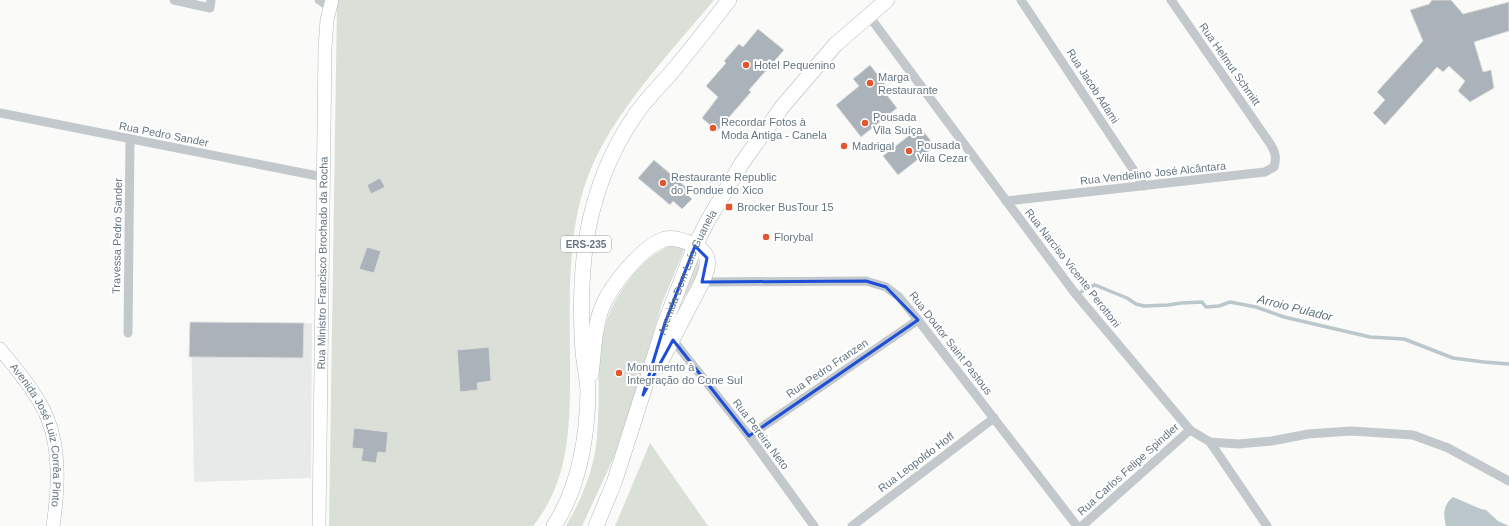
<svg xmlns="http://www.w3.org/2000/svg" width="1509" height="526" viewBox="0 0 1509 526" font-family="Helvetica,sans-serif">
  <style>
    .built { fill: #e8e9e9 }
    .green { fill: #dadfd7 }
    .water { fill: #bbc7cb }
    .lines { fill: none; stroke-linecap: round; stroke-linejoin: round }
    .stream { stroke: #bbc7cb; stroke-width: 3.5 }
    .building { fill: #aab3b9; stroke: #dcdcda }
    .secondary-casing { stroke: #b3babf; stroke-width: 14 }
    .primary-casing { stroke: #b5babe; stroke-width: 16 }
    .street { stroke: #c3c8cc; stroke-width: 9 }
    .secondary { stroke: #fff; stroke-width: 13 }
    .primary { stroke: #fff; stroke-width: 15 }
    .marked { fill: none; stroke: #1d4ed8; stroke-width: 3; stroke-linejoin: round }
    .poi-dot { fill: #e4572e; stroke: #fff; stroke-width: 1.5 }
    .labels { text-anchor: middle; stroke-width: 4; stroke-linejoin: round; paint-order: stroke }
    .shield { fill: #fff; stroke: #939fa8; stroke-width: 1 }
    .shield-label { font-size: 10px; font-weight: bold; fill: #657683 }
    .street-label { font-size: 11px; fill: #657683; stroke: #fff }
    .poi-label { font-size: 11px; fill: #657683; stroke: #fff; text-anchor: start }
    .water-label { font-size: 12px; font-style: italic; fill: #60757c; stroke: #fff }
  </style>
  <rect width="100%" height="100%" fill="#fafaf8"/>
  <!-- built -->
  <polygon class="built" points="191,323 312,323 311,478 194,482"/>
  <!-- green -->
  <g class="green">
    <path d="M338,0h376c-43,52 -104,115 -127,179 -21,57 -17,126 -17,186 0,57 1,114 -37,161h-204l8,-521z"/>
    <path d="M670,246l15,2 -23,55 -22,76 -26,78 -32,69h-16c16,-27 28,-57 31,-88 6,-60 -9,-105 32,-158 11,-14 24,-27 41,-34z"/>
    <path d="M697,259c8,13 -11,35 -18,45z"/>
    <polygon points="650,443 708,526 615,526"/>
  </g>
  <!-- water -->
  <path class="water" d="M1453,497l28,12 5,1 12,11 11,5h-63c-3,-12 -3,-21 7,-29z"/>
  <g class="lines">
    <!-- stream -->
    <polyline class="stream" points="1080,293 1086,288 1095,285 1127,298 1136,304 1144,306 1168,305 1181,303 1202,302 1206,307 1219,306 1230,302 1256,307 1284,317 1370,337 1404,339 1453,358 1484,362 1509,364"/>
  </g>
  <!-- building -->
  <g class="building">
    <polygon points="1432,0 1451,0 1463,14 1509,2 1509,31 1474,42 1483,72 1491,70 1494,88 1470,102 1458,91 1465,81 1449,66 1443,72 1437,67 1385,125 1373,113 1385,100 1377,92 1423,41 1410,10 1429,4"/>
    <polygon points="758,29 784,50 749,90 751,92 717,131 702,118 718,97 706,86 726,63 724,61 739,44 743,47"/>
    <polygon points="870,65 887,87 883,90 897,108 861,137 836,105 859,86 853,79"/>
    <polygon points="920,127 935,146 898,175 883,156"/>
    <polygon points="654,160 687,188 688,195 692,199 682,209 673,201 670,205 638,178"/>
    <polygon points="380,178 385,187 371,194 367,185"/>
    <polygon points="367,247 381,251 374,273 359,269"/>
    <polygon points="190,322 304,323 303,358 189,357"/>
    <polygon points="489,347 491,381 477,383 478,390 460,392 457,350"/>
    <polygon points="354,428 388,432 386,453 378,452 376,463 361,461 363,449 352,448"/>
  </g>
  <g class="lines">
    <!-- secondary casing -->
    <g class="secondary-casing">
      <g id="secondary">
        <path id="s1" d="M0,349c16,20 37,44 47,68 14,34 11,74 6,109"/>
        <path id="s2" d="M319,526l6,-478 2,-28 5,-20"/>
      </g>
    </g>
    <!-- primary casing -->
    <g class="primary-casing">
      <g id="primary">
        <path d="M591,374c3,-22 3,-48 12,-69 9,-21 38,-56 59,-65 12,-5 41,5 45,18 2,9 -2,17 -5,24l-44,85"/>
        <path d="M554,526c25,-39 33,-86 34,-133 0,-14 -4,-28 -5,-42 -3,-37 -2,-89 6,-126 8,-38 23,-76 45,-108 10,-16 25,-30 37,-44 20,-24 39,-48 58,-73"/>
        <path id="s3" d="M596,526l18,-43 11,-34 40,-126 30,-77 13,-26 34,-57 40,-56 53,-62 52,-45"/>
      </g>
    </g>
    <!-- street -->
    <g class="street">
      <polyline points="174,0 210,8 211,0"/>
      <polyline points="319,0 330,7"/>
      <polyline points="1021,0 1144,186"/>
      <polyline points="869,16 1074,292 1190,430 1210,442 1267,526"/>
      <polyline points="0,113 323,177"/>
      <path d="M1006,201l259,-29 9,-5c3,-10 1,-16 -5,-25l-98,-142"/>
      <polyline points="702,282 866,281 886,287 899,297 918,320 1077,526"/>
      <polyline points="128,333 130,139"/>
      <polyline points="673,340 749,436 814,526"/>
      <polyline points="749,436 918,320"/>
      <polyline points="1210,442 1238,444 1272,441 1308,434 1351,431 1413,435 1448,448 1509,481"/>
      <polyline points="852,526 994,418"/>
      <polyline points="1082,526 1190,430"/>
    </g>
    <!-- secondary -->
    <use href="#secondary" class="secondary"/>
    <!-- primary -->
    <use href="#primary" class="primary"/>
  </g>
  <!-- marked area -->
  <path class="marked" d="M695,246l12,12 -5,24 164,-1 20,6 32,33 -169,116 -76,-96 -30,55 22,-72z"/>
  <!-- markers -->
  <g class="poi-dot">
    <circle cx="746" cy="65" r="4"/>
    <circle cx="870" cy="83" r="4"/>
    <circle cx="865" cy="123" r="4"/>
    <circle cx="713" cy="128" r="4"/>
    <circle cx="844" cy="146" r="4"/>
    <circle cx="909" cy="151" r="4"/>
    <circle cx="663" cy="183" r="4"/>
    <rect x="725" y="203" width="8" height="8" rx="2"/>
    <circle cx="766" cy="237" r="4"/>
    <circle cx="619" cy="373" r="4"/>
  </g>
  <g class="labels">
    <!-- shield labels -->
    <rect class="shield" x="561" y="236" width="50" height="16" rx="3"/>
    <g class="shield-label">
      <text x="586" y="248">ERS-235</text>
    </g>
    <!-- street labels -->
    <g class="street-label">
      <text transform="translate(1230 64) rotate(55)" y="4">Rua Helmut Schmitt</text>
      <text transform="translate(1093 86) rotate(57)" y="4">Rua Jacob Adami</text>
      <text transform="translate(164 134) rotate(11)" y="4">Rua Pedro Sander</text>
      <text transform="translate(1153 173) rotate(-6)" y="4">Rua Vendelino José Alcântara</text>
      <text transform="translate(117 236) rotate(-89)" y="4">Travessa Pedro Sander</text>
      <text dy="4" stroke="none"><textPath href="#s2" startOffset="263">Rua Ministro Francisco Brochado da Rocha</textPath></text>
      <text transform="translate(1073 268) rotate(52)" y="4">Rua Narciso Vicente Perottoni</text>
      <text dy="4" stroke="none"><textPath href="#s3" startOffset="270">Avenida Dom Luís Guanela</textPath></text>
      <text transform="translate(951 343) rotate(52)" y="4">Rua Doutor Saint Pastous</text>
      <text transform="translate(827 368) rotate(-34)" y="4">Rua Pedro Franzen</text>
      <text transform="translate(761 434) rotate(53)" y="4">Rua Pereira Neto</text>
      <text dy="4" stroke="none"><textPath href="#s1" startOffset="97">Avenida José Luiz Corrêa Pinto</textPath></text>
      <text transform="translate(916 462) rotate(-37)" y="4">Rua Leopoldo Hoff</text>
      <text transform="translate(1128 469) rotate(-42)" y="4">Rua Carlos Felipe Spindler</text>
    </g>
    <!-- poi labels -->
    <g class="poi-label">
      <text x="754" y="69">Hotel Pequenino</text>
      <text x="878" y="81">Marga<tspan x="878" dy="13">Restaurante</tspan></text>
      <text x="873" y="121">Pousada<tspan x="873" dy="13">Vila Suíça</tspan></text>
      <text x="721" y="126">Recordar Fotos à<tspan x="721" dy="13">Moda Antiga - Canela</tspan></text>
      <text x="917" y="149">Pousada<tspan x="917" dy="13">Vila Cezar</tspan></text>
      <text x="852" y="150">Madrigal</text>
      <text x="671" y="181">Restaurante Republic<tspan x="671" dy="13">do Fondue do Xico</tspan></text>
      <text x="737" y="211">Brocker BusTour 15</text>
      <text x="774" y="241">Florybal</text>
      <text x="627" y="371">Monumento à<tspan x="627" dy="13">Integração do Cone Sul</tspan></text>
    </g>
    <!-- water labels -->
    <g class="water-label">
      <text transform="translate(1295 308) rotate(14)" y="4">Arroio Pulador</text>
    </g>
  </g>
</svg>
